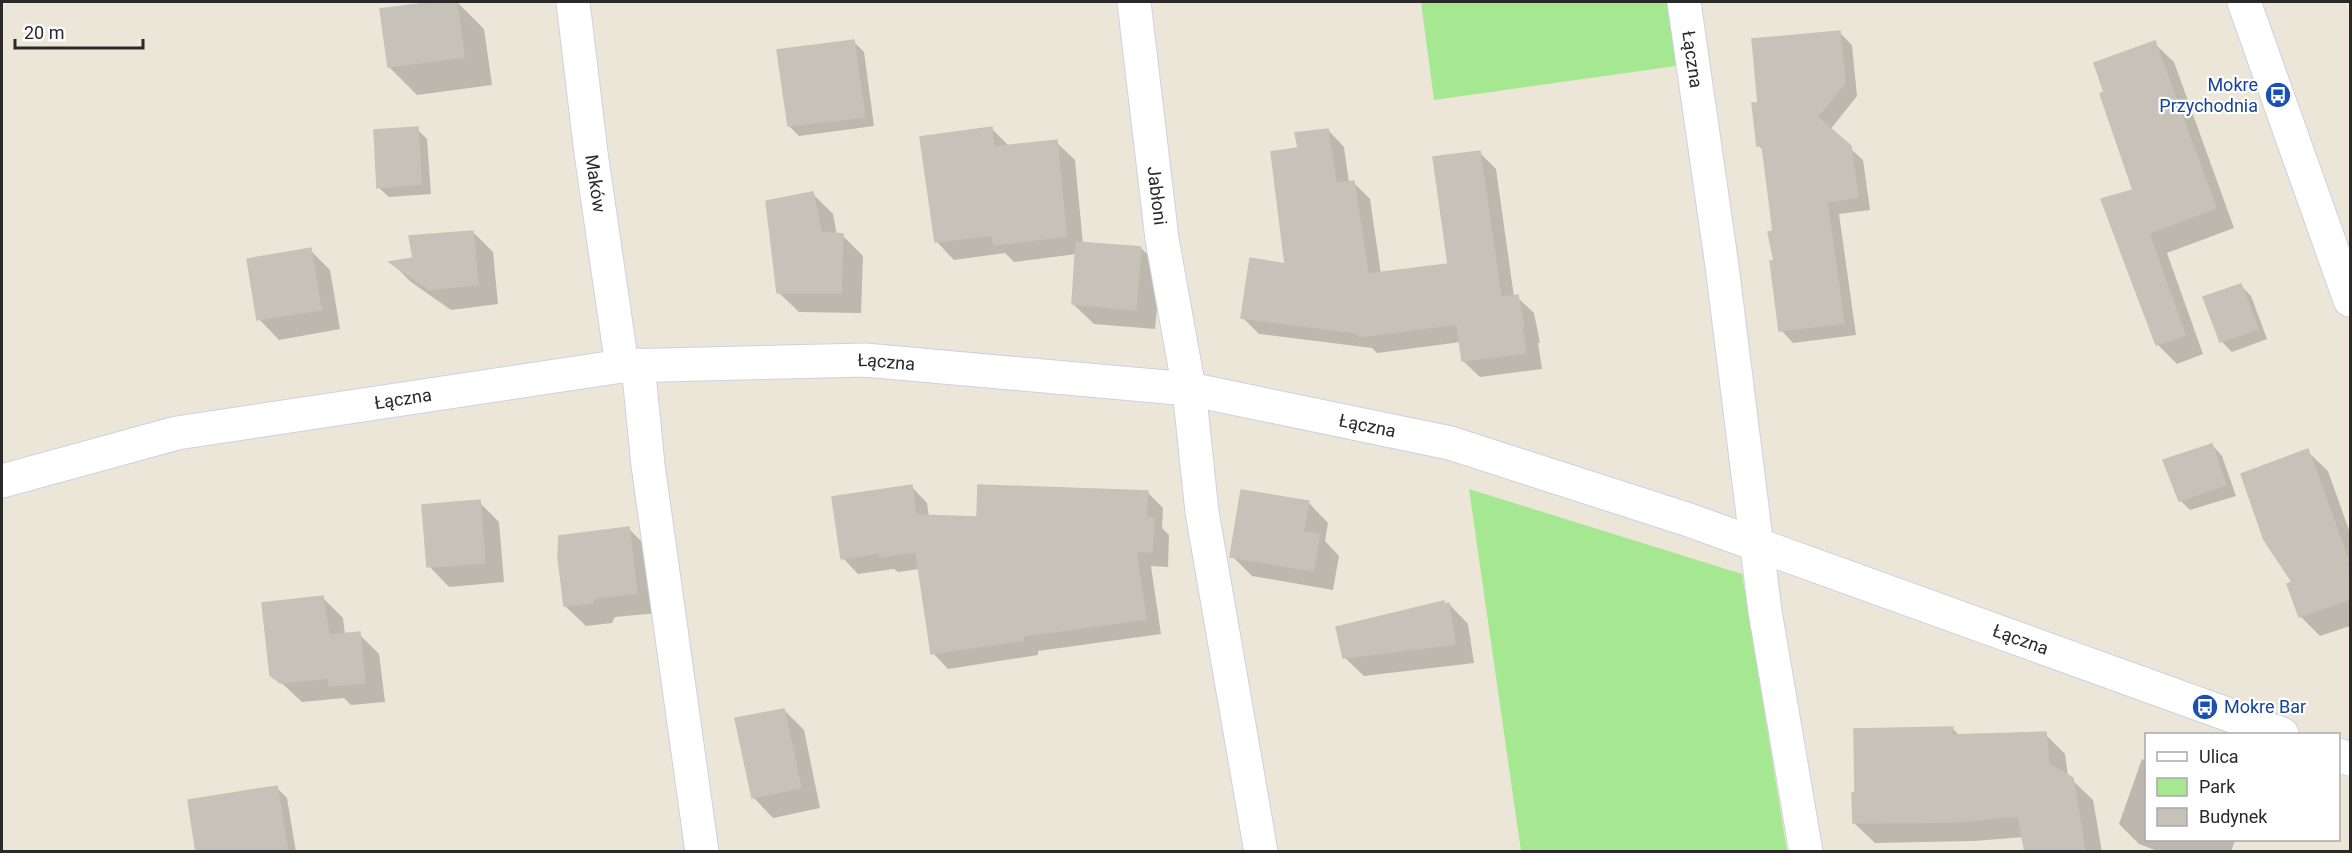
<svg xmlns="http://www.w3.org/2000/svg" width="2352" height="853" viewBox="0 0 2352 853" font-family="Roboto,sans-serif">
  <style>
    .green { fill: #a6e791 }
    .shadow { fill: #0003 }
    .building { fill: #c7c2b9; stroke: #c7c2b3; stroke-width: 1.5 }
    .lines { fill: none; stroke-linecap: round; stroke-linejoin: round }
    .minor-casing { stroke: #ced0e3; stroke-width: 35 }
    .tertiary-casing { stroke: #ced0e3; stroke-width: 35 }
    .minor { stroke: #fff; stroke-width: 33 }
    .tertiary { stroke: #fff; stroke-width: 33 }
    .labels { text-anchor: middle; stroke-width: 4.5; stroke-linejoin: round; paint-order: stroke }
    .street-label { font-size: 18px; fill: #292929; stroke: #fff }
    .transit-label { font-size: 18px; fill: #164399; stroke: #fff; text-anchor: end }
  </style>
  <rect width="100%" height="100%" fill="#ece6d9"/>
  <!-- green -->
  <g class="green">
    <polygon points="1421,2 1668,2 1676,66 1434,100"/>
    <polygon points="1469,489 1742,574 1787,851 1521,851"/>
  </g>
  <!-- shadow -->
  <g class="shadow">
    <polygon points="446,2 457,2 484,29 492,85 417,95 389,67 382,10"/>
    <polygon points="1840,33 1852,45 1857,96 1830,130 1863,160 1870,210 1839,214 1856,335 1793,343 1781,330 1774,232 1765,152 1758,145 1759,104"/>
    <polygon points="853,41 864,52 874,126 799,136 789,126"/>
    <polygon points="2154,43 2174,62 2234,228 2167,253 2203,354 2177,364 2157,344 2135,191"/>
    <polygon points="417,129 427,139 431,194 389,197 378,187"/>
    <polygon points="992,129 1010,147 1056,142 1075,160 1083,244 1141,248 1161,268 1155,329 1094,324 1073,304 1077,254 1014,262 1005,253 954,260 936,241"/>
    <polygon points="1328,130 1344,147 1349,183 1353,182 1370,199 1381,274 1450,265 1479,152 1496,169 1514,297 1517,297 1534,313 1540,343 1538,343 1542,369 1480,377 1463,361 1461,342 1377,353 1372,348 1259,334 1243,318 1287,265 1299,149"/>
    <polygon points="813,194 833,214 837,235 842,235 863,256 861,313 799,312 778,292"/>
    <polygon points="473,232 493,252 498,304 451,310 411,282 392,263 414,259"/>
    <polygon points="310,250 330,270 340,329 279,340 259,319"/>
    <polygon points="2240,285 2251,296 2267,339 2232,352 2221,341"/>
    <polygon points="2212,445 2222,456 2236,496 2190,510 2180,500"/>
    <polygon points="2307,451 2328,471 2350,533 2350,626 2320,636 2300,616 2295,583"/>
    <polygon points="912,487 927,503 929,517 979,519 1147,492 1163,508 1162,528 1169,535 1168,567 1151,566 1161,634 1038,651 1038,655 948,669 933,653 920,569 898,572 894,569 858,574 843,558"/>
    <polygon points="479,502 499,522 504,582 449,587 429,566"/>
    <polygon points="1308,502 1328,523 1325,541 1339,556 1333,590 1252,576 1232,556"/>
    <polygon points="629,529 649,549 657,613 615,617 612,623 586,626 565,606"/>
    <polygon points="322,597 343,618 345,635 359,634 379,654 385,702 351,705 344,698 302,702 272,674"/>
    <polygon points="1443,603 1449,604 1468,624 1474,663 1364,676 1344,657"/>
    <polygon points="784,710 804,730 820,808 773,818 753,797"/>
    <polygon points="1952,728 1960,736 2045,734 2065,754 2068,776 2093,800 2102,852 2027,852 2024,837 1974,841 1875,843 1854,823"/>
    <polygon points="2142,759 2146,761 2146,840 2235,840 2231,852 2160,852 2139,844 2119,824"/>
    <polygon points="276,787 287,798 296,852 198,852"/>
  </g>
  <!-- building -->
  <g class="building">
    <polygon points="435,2 457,2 464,57 388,67 380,9"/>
    <polygon points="1840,31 1845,83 1817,117 1851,146 1858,197 1827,202 1844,323 1779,331 1770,261 1774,261 1768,232 1773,231 1762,145 1757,146 1752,103 1758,103 1752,39"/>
    <polygon points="854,40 865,117 788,126 777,50"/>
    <polygon points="2155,41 2216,208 2149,233 2185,335 2156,345 2101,199 2133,190 2100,94 2104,92 2094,63"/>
    <polygon points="418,127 421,184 377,188 374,130"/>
    <polygon points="992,127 994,147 1057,140 1066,236 994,245 992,235 935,242 920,137"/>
    <polygon points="1328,129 1336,183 1354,181 1368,274 1448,264 1433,157 1480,151 1501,297 1518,295 1524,327 1522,327 1526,353 1462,361 1457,324 1359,337 1358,333 1241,318 1250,258 1285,264 1271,152 1298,148 1295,133"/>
    <polygon points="813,192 821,232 843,234 841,293 777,293 766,201"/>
    <polygon points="473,231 478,284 430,290 389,262 413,258 409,236"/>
    <polygon points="1076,242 1141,247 1136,310 1072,304"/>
    <polygon points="311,248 321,310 257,320 247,259"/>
    <polygon points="2241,284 2258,329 2220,342 2203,297"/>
    <polygon points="2212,444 2226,485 2179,501 2163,460"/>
    <polygon points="2308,449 2349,562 2346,562 2350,581 2350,599 2299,617 2287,584 2292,582 2264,540 2241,474"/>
    <polygon points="912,485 916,515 977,517 978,485 1148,491 1146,517 1154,518 1152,552 1136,551 1146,619 1023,636 1023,640 931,654 916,552 880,557 879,553 841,559 832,497"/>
    <polygon points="1241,490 1309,501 1303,532 1320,534 1313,571 1230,557"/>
    <polygon points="480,500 485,563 427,567 422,505"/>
    <polygon points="629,527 637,593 595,598 592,603 564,606 558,557 559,536"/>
    <polygon points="323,596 329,635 360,632 365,683 329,686 329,678 280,683 270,675 262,603"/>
    <polygon points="1444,601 1444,604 1449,603 1455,644 1343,658 1336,627"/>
    <polygon points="784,709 801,788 752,798 735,718"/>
    <polygon points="1953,727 1952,735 2046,732 2049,764 2073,778 2085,852 2025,852 2018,816 1953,822 1853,823 1852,793 1855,793 1854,729"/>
    <polygon points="277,786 288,852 196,852 188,800"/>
  </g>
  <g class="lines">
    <!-- minor casing -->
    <g class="minor-casing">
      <g id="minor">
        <path id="s1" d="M573,2l18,151 31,213"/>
        <path id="s2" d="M1134,2l28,237 27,150 13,123 59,340"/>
        <path id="s3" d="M1684,2l38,264 43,345 41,241"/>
        <polyline points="638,365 648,465 702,852"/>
      </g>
    </g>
    <!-- tertiary casing -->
    <g class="tertiary-casing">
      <g id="tertiary">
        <polyline points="2244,2 2350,300"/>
        <path id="s4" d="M2,481l175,-48 445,-67 243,-6 324,29 261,54 239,77 593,214"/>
        <polyline points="2338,755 2350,759"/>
      </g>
    </g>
    <!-- minor -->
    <use href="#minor" class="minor"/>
    <!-- tertiary -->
    <use href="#tertiary" class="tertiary"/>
  </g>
  <!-- icons -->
  <defs>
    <g id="bus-disc" transform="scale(1.35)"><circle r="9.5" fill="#1a4fb4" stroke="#fff"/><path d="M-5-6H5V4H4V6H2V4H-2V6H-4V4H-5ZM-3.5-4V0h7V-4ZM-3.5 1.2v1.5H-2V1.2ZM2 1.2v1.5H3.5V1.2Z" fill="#fff"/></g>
  </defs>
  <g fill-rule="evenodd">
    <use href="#bus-disc" x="2278" y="95"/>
    <use href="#bus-disc" x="2205" y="707"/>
  </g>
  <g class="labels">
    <!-- street labels -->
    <g class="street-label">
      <text dy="6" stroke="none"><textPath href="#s3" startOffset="58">Łączna</textPath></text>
      <text dy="6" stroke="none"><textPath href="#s1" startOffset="183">Maków</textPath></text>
      <text dy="6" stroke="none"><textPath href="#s2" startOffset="195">Jabłoni</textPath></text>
      <text dy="6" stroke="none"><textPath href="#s4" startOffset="896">Łączna</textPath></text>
      <text dy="6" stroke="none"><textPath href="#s4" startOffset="410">Łączna</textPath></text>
      <text dy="6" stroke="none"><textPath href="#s4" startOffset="1382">Łączna</textPath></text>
      <text dy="6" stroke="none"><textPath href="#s4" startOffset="2070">Łączna</textPath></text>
    </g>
    <!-- transit labels -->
    <g class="transit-label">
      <text x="2258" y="91">Mokre<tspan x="2258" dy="21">Przychodnia</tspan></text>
      <text x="2224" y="713" text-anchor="start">Mokre Bar</text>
    </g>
  </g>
  <!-- border -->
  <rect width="2352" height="853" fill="none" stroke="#292929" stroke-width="6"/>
  <!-- legend -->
  <rect x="2145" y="733" width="195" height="108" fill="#ffffff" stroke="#a9a9a9" stroke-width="1.5"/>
  <rect x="2157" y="752" width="30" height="9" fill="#ffffff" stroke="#a9a9a9" stroke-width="1.5"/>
  <text x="2199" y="763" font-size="18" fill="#292929">Ulica</text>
  <rect x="2157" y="778" width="30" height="18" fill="#a6e791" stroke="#a9a9a9" stroke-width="1.5"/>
  <text x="2199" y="793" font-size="18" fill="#292929">Park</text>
  <rect x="2157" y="808" width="30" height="18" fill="#c7c2b9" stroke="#a9a9a9" stroke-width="1.5"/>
  <text x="2199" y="823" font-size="18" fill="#292929">Budynek</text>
  <!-- scale -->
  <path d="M15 39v9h128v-9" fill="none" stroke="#292929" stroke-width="3"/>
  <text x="24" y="39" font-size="18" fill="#292929" stroke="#ffffff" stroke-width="4.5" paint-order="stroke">20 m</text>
</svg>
